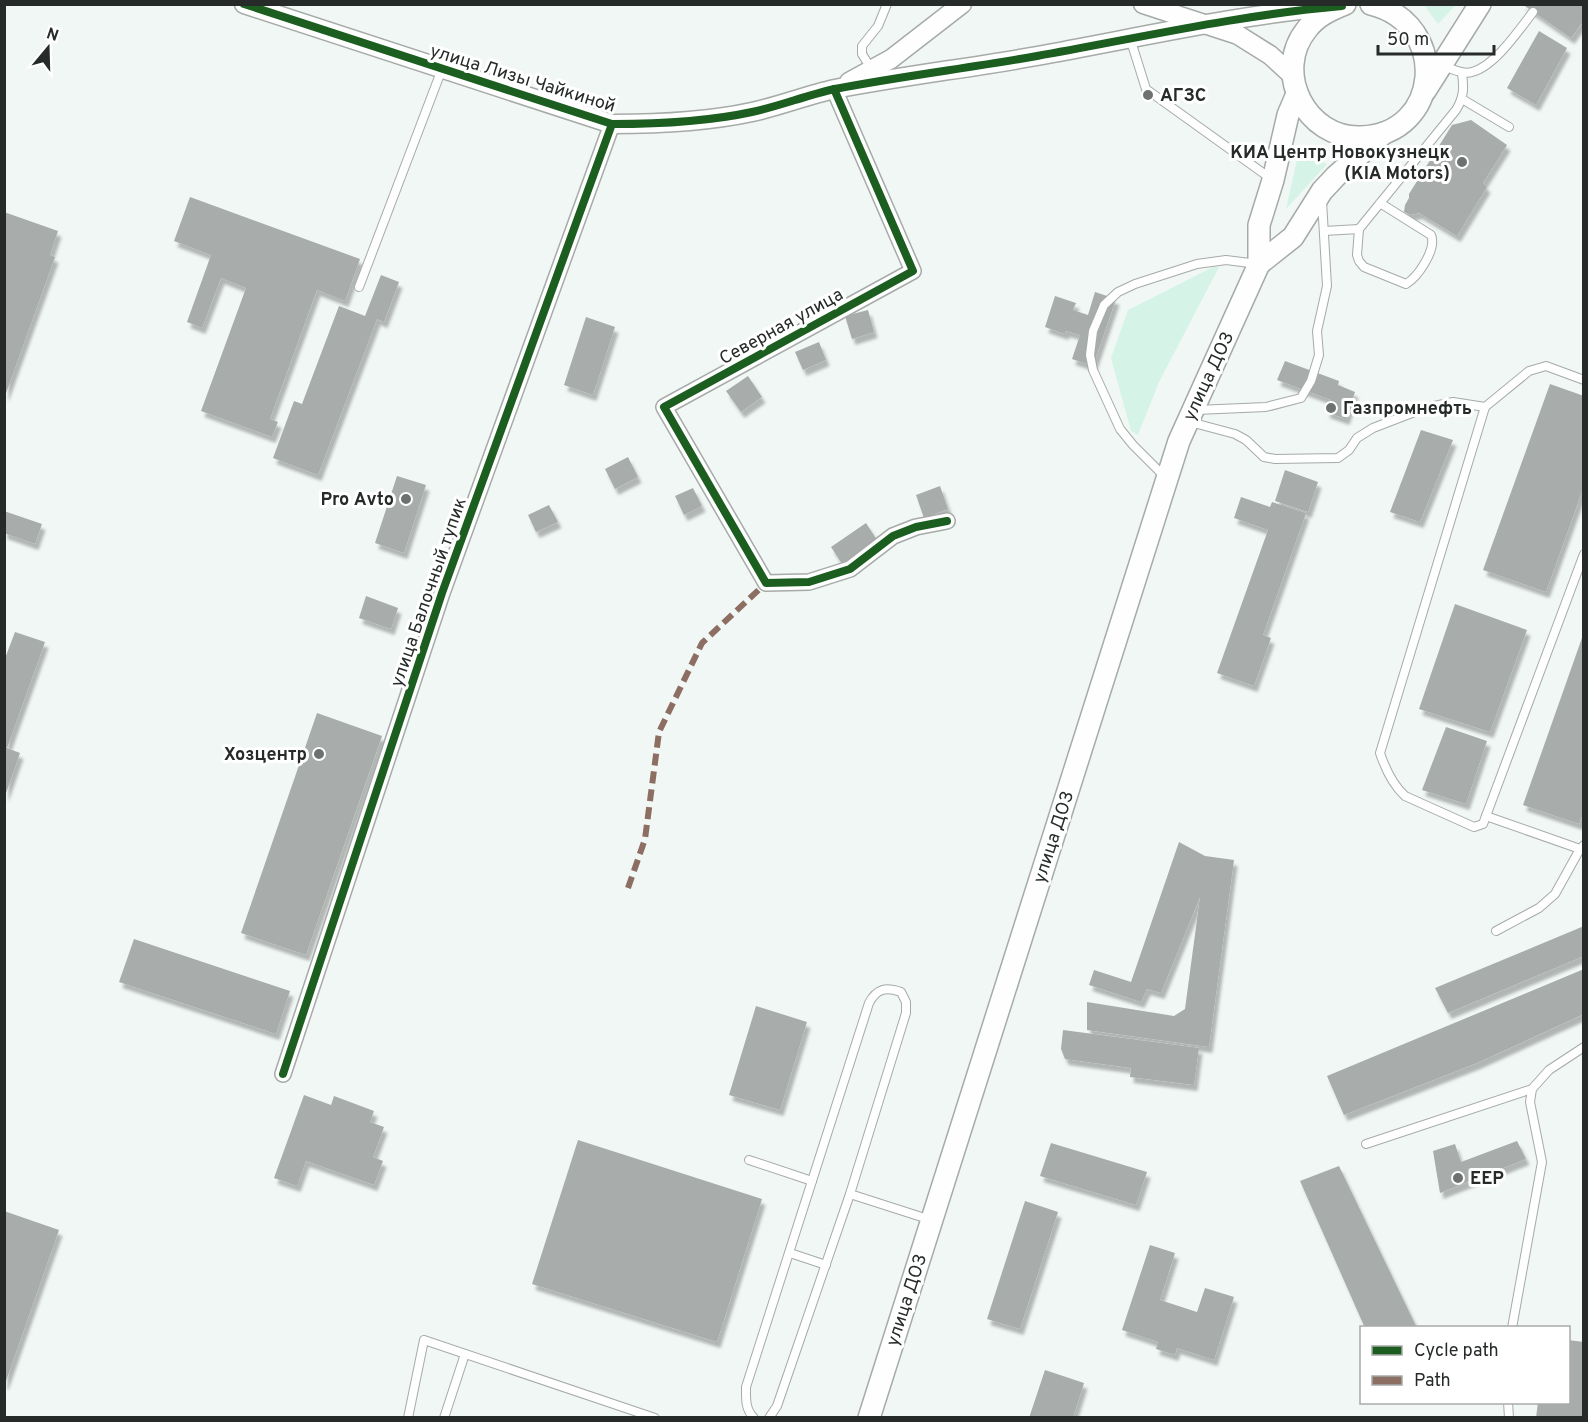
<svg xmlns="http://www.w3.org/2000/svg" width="1588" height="1422" viewBox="0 0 1588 1422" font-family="Overpass,sans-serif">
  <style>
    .green { fill: #d5f4e7 }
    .building { fill: #a8acaa; filter: url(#shadow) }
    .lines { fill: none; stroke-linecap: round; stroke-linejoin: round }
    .service-casing { stroke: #a6aba8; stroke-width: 10 }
    .minor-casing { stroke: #a6aba8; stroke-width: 18 }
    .tertiary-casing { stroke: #a6aba8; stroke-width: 21 }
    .secondary-casing { stroke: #a6aba8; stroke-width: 24 }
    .service { stroke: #fdfefd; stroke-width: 8 }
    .minor { stroke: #fdfefd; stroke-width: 15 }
    .tertiary { stroke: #fdfefd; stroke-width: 18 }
    .secondary { stroke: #fdfefd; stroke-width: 21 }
    .quiet { stroke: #8d6e63; stroke-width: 6; stroke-dasharray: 12 6; stroke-linecap: butt }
    .cycleway-casing { stroke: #fff; stroke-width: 11 }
    .cycleway { stroke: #1b5e20; stroke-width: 8 }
    .poi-dot { fill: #6d7270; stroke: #fff; stroke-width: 2 }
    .labels { text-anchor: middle; stroke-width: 6; stroke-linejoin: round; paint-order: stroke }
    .street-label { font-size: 18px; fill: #262b29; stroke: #fff }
    .poi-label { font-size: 18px; font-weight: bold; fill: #262b29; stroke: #fff; text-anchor: start }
  </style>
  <defs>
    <filter id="shadow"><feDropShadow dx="3.5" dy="6" stdDeviation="1.5" flood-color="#0004"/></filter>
  </defs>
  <rect width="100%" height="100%" fill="#f1f7f4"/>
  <!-- green -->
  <g class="green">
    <polygon points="1424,5 1456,5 1438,24"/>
    <polygon points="1299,151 1327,164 1286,209"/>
    <polygon points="1213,267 1219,267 1159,382 1138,435 1131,431 1111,358 1128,310"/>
  </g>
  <!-- building -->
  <g class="building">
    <polygon points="1522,4 1584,4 1584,20 1571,38"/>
    <polygon points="1539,31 1567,48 1536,105 1507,88"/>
    <polygon points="1471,120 1507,145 1483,183 1487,187 1457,236 1419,213 1410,215 1404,212 1405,205 1409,198 1409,194 1452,125"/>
    <polygon points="190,197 360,259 345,301 317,290 270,419 278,422 272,437 201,411 246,288 221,278 202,328 187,322 211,255 174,241"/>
    <polygon points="4,212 58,231 50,255 55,257 5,396"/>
    <polygon points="381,275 399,282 384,322 377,319 318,475 273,458 294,401 302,404 339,306 365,316"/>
    <polygon points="1095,292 1116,299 1093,366 1072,359 1080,335 1066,331 1065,334 1045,327 1055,296 1076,303 1073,310 1088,315"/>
    <polygon points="868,310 874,332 852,339 845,316"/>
    <polygon points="586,317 615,327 593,395 564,385"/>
    <polygon points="819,342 826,360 803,370 795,352"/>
    <polygon points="1285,361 1339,381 1338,385 1355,392 1346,419 1326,412 1331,400 1277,380"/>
    <polygon points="748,376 762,397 741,412 726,391"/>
    <polygon points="1550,384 1584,396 1584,486 1546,592 1483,570"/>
    <polygon points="1421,430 1453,440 1420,522 1390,512"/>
    <polygon points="628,457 638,477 615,489 605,469"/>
    <polygon points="1285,470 1318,482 1308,512 1275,501"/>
    <polygon points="397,476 426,485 404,553 375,543"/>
    <polygon points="940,486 948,509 924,518 916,495"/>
    <polygon points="693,488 702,506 684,515 675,496"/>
    <polygon points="1241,497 1270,507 1272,502 1306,513 1263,635 1271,638 1254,686 1217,673 1268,530 1234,518"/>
    <polygon points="549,505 558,522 536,532 528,515"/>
    <polygon points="4,511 42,524 35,544 4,533"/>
    <polygon points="866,523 879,543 844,567 831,547"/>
    <polygon points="366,596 398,608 391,629 359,618"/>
    <polygon points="1455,604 1527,630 1490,732 1419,709"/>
    <polygon points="15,632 45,642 7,748 20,753 5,796 4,661"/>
    <polygon points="1583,635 1584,811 1579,824 1523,805"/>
    <polygon points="317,713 382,736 306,955 241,933"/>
    <polygon points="1446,727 1487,741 1466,804 1422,790"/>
    <polygon points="1179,842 1205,856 1234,860 1209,1047 1087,1030 1087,1002 1174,1016 1185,1009 1200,897 1161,993 1147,989 1141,1002 1089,985 1094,970 1131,982"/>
    <polygon points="1584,926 1584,956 1448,1013 1435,988"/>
    <polygon points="134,939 290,991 276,1034 119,982"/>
    <polygon points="1584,969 1584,1014 1477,1063 1344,1115 1327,1076"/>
    <polygon points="756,1006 807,1022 780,1110 729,1095"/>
    <polygon points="1063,1030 1199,1048 1194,1085 1130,1077 1131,1068 1065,1059 1061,1049"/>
    <polygon points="304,1095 331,1105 334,1096 374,1111 370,1122 384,1127 373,1157 383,1161 374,1185 306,1161 297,1186 274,1178"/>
    <polygon points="578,1140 762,1199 717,1342 532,1284"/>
    <polygon points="1517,1141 1526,1159 1440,1193 1433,1151 1455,1144 1461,1162"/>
    <polygon points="1051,1143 1147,1172 1136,1205 1040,1176"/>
    <polygon points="1339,1166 1416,1326 1412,1328 1365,1328 1300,1181"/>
    <polygon points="1025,1201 1058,1212 1020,1329 987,1319"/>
    <polygon points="4,1211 59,1230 5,1384 4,1384"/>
    <polygon points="1150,1245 1175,1253 1160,1300 1197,1312 1205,1288 1234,1297 1214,1360 1177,1348 1175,1355 1156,1349 1158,1342 1122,1330"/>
    <polygon points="1568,1340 1584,1342 1584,1418 1536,1418 1538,1402 1568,1402"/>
    <polygon points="1045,1370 1084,1383 1073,1418 1029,1418"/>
  </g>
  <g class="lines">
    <!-- service casing -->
    <g class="service-casing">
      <g id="service">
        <polyline points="1130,38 1146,89 1270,178"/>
        <path d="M1444,66c9,3 19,9 28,6 23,-6 47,-42 61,-60"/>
        <polyline points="872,70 862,54 862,46 878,26 887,4"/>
        <polyline points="1462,99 1509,127"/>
        <path d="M1380,203l51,32c6,14 -13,42 -25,49l-42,-17 -5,-6 -2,-6 2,-26 97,-119c8,-13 8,-22 6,-37"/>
        <polyline points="1324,231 1359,229"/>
        <polyline points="359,287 442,69"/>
        <path d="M1485,407l-105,346c5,15 13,32 25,43l69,31 9,-3 101,-270"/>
        <polyline points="1196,410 1266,407 1301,398 1311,381 1319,355 1317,331 1327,286 1322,201"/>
        <polyline points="1190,422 1235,434 1246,440 1264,457 1275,459 1338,458 1349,450 1357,438 1373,428 1425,408 1453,402 1485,407 1529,371 1546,366 1584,380"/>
        <polyline points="1165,477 1133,445 1120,429 1093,370 1090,355 1093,331 1104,305 1118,292 1135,284 1197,264 1226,260 1258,264"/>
        <polyline points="1486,816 1580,849 1584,845"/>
        <polyline points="1496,931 1539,908 1555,894 1580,849"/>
        <polyline points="1366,1144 1532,1089"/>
        <polyline points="749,1160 812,1181"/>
        <polyline points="850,1194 931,1220"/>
        <polyline points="790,1253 826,1265"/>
        <polyline points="1512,1328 1542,1162 1530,1102 1532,1089 1549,1070 1584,1047"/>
        <polyline points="1508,1402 1509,1418"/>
        <polyline points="408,1418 424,1340 655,1418"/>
        <polyline points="444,1418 465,1354"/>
        <path d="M754,1418c-9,-9 -8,-19 -8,-31l123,-384c8,-15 17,-16 32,-11l5,10v11l-56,181 -73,212 -8,12"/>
      </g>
    </g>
    <!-- minor casing -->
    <g class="minor-casing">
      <g id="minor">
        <polyline points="834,89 913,271 664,407 766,583 809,582 850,569 893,536 916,527 947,521"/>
        <polyline points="283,1074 442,593 612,124"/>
      </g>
    </g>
    <!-- tertiary casing -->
    <g class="tertiary-casing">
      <g id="tertiary">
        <path d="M244,4l368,120c47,0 94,-2 140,-12 28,-6 55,-17 83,-23 67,-13 135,-21 202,-33 100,-18 199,-41 300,-50"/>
        <polyline points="1143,4 1238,35 1270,55 1293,76"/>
        <polyline points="849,82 891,59 962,4"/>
      </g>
    </g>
    <!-- secondary casing -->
    <g class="secondary-casing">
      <g id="secondary">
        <path d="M1345,4c-15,6 -28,12 -38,25 -35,43 -1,110 54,108 80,-2 90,-113 10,-133"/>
        <polyline points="1425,91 1480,4"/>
        <polyline points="1259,264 1293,237 1322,191 1336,176 1384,133"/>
        <polyline points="869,1418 1179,441 1259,264 1259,225 1273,180 1288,115 1297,94"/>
      </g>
    </g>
    <!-- service -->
    <use href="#service" class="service"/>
    <!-- minor -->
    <use href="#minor" class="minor"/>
    <!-- tertiary -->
    <use href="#tertiary" class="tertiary"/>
    <!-- secondary -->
    <use href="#secondary" class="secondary"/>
    <!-- quiet -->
    <polyline class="quiet" points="628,888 645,839 659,732 702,643 766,583 771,583"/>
    <!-- cycleway casing -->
    <g class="cycleway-casing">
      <g id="cycleway">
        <path d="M244,4l368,120c47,0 94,-2 140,-12 28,-6 55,-17 83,-23 67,-13 135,-21 202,-33 101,-18 202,-41 305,-50"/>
        <polyline points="834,89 913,271 664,407 766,583 809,582 850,569 893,536 916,527 947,521"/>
        <polyline points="283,1074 442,593 612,124"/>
      </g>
    </g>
    <!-- cycleway -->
    <use href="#cycleway" class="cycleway"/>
  </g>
  <!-- markers -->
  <g class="poi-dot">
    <circle cx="1148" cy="95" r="6"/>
    <circle cx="1462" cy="162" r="6"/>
    <circle cx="1331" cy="408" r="6"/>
    <circle cx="406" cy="499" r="6"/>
    <circle cx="319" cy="754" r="6"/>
    <circle cx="1458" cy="1178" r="6"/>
  </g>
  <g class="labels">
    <!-- street labels -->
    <g class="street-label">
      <text transform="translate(523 78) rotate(17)" y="6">улица Лизы Чайкиной</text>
      <text transform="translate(781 326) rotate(-29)" y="6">Северная улица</text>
      <text transform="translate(1208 376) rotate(-65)" y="6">улица ДОЗ</text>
      <text transform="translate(428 592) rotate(-71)" y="6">улица Балочный тупик</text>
      <text transform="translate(1053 837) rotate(-72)" y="6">улица ДОЗ</text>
      <text transform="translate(906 1300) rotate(-72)" y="6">улица ДОЗ</text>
    </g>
    <!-- poi labels -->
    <g class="poi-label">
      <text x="1160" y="101">АГЗС</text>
      <text x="1450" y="158" text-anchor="end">КИА Центр Новокузнецк<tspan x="1450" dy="21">(KIA Motors)</tspan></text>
      <text x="1343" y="414">Газпромнефть</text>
      <text x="394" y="505" text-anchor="end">Pro Аvto</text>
      <text x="307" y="760" text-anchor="end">Хозцентр</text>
      <text x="1470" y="1184">EEP</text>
    </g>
  </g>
  <!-- border -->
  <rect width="1588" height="1422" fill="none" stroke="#262b29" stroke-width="12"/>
  <!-- legend -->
  <rect x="1360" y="1326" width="210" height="78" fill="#ffffff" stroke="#a8aaa9" stroke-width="1.5"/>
  <rect x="1372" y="1346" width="30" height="9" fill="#1b5e20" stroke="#a8aaa9" stroke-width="1.5"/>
  <text x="1414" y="1356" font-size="18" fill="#262b29">Cycle path</text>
  <rect x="1372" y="1376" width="30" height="9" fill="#8d6e63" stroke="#a8aaa9" stroke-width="1.5"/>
  <text x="1414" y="1386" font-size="18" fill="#262b29">Path</text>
  <!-- north arrow -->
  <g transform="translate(48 48) rotate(19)" stroke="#ffffff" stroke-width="4.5" paint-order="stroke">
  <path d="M0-4.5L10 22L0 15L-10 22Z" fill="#262b29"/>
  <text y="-9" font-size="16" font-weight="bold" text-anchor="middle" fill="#262b29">N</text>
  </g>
  <!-- scale -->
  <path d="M1378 45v9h116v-9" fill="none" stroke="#262b29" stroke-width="3"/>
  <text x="1387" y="45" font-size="18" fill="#262b29" stroke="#ffffff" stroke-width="4.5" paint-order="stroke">50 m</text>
</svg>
